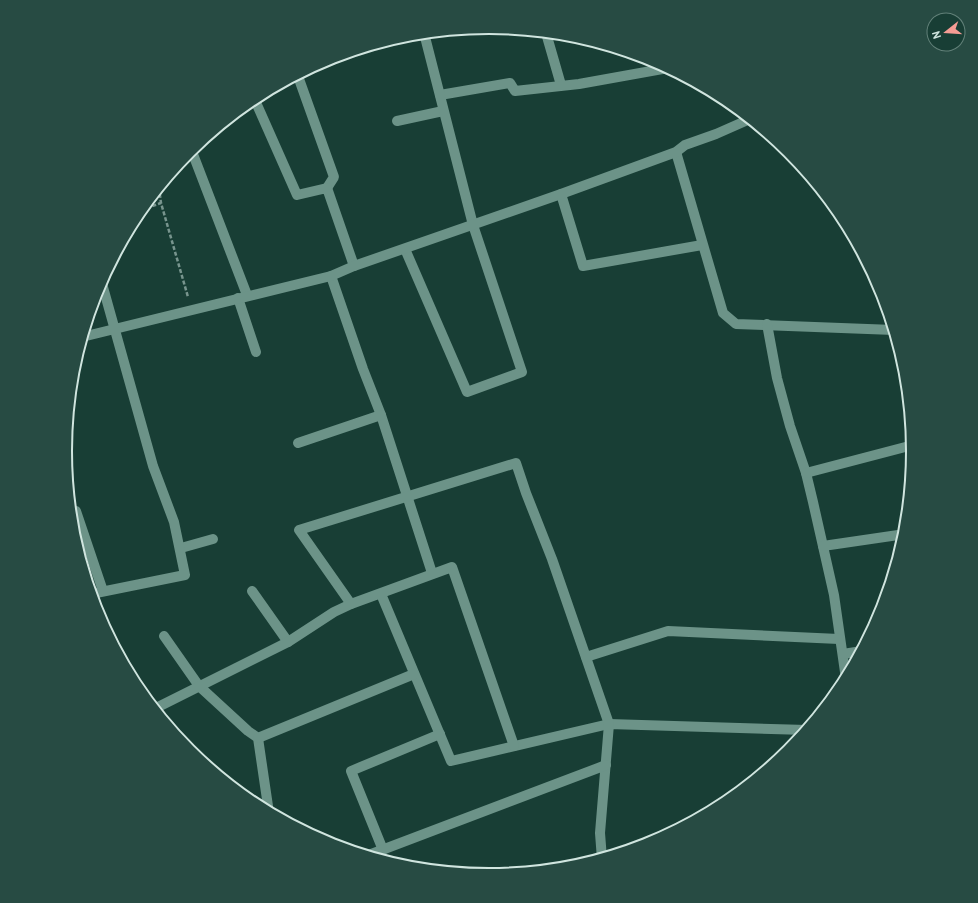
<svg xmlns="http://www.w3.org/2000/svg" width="978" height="903" viewBox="0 0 978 903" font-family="'PT Sans',sans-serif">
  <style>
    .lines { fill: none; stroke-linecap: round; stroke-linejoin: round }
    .path { stroke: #78958e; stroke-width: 2.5; stroke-dasharray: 4 2; stroke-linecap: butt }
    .street { stroke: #6c9388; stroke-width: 10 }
    .rim { fill: none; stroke: #d0e5df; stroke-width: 2 }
  </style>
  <rect width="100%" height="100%" fill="#183e35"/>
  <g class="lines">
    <!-- path -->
    <g class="path">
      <polyline points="159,188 161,203"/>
      <polyline points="141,210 161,203 188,297"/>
    </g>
    <!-- street -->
    <g class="street">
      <polyline points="546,33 561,85"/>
      <polyline points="299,79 334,177 327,188"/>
      <polyline points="440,95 510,83 515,91 579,84 668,68"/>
      <polyline points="254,98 297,195 327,188 354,266"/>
      <polyline points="397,121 443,111"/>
      <polyline points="191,149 247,295"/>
      <polyline points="676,152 723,313 736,324 894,330"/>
      <polyline points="561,194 583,266 702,245"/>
      <polyline points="405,249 467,392 522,372 473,225 424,33"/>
      <polyline points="331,276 363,369 381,415 432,573"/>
      <polyline points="238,298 256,352"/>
      <polyline points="767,324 777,378 790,426 806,473 813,502 834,595 846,679"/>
      <polyline points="82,337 331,276 354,266 561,194 676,152 685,145 716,134 750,119"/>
      <polyline points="298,443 381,415"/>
      <polyline points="806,473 913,445"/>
      <polyline points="76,511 103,591"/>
      <polyline points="823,546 905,534"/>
      <polyline points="181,548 213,539"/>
      <polyline points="252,591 288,642"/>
      <polyline points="91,594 185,575 174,522 153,466 101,280"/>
      <polyline points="381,594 451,761 609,724 807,730"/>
      <polyline points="351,604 299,530 516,463 526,493 552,559 609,724 600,833 602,859"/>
      <polyline points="164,636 199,686 248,731 258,738 269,813"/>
      <polyline points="843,654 862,651"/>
      <polyline points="586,657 668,631 839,639"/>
      <polyline points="154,709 288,642 334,612 351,604 452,567 514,746"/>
      <polyline points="258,738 414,674"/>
      <polyline points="383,850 351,771 440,734"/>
      <polyline points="366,856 606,765"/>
    </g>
  </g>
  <!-- crop -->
  <path d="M0 0H978V903H0ZM72 451a417 417 0 1 1 834 0a417 417 0 1 1-834 0Z" fill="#274b43" fill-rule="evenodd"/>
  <path class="rim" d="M72 451a417 417 0 1 1 834 0a417 417 0 1 1-834 0Z"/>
  <!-- north arrow -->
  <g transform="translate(946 32) rotate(253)"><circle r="19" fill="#183e35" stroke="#628179"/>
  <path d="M0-3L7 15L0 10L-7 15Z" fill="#f59c94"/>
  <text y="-6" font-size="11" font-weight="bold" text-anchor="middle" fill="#d0e5df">N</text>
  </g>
</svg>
